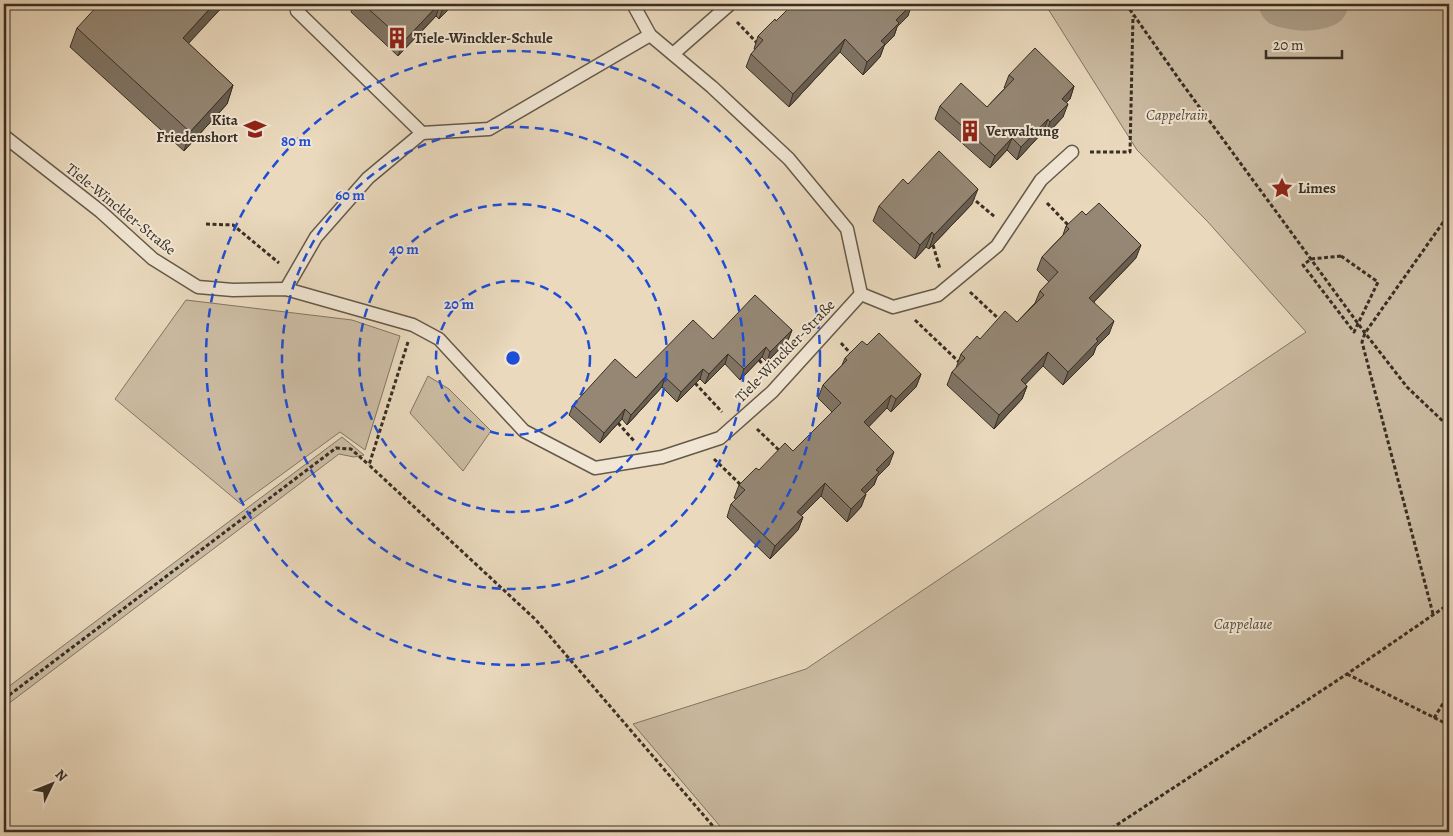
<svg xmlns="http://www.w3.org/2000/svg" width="1453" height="836" viewBox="0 0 1453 836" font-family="Alegreya,serif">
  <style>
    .green { fill: #ccbca3; stroke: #827664 }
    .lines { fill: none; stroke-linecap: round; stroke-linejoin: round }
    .river { stroke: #ad9f89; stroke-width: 46 }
    .lane-casing { stroke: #645a4a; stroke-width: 15 }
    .path { stroke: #382f24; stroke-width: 3; stroke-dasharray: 4 2.5; stroke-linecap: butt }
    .lane { stroke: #f1e6d4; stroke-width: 12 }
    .wall { fill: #807464; stroke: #382f24 }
    .shaded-wall { fill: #685e51; stroke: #382f24 }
    .building { fill: #958774; stroke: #382f24 }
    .ring { fill: none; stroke: #1d4ed8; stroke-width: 2.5; stroke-dasharray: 9 6 }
    .labels { text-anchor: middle; stroke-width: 4; stroke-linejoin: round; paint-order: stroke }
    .poi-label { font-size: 15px; font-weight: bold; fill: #382f24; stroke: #f1e6d4; text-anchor: start }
    .park-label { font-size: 15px; font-style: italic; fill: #564b3d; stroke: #f1e6d4 }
    .street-label { font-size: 15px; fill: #382f24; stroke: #f1e6d4 }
    .centre { fill: #1d4ed8; stroke: #f1e6d4; stroke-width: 2.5 }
    .ring-label { font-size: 15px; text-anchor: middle; font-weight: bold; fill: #1d4ed8; stroke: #f1e6d4; stroke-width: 4; stroke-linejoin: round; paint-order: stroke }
  </style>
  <rect width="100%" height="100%" fill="#ead9bd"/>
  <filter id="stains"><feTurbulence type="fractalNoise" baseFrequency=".004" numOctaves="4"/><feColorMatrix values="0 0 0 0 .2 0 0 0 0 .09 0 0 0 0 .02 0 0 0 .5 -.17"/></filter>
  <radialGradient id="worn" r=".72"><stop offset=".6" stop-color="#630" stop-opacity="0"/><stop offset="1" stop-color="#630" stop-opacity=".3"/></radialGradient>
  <!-- green -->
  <g class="green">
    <polygon points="1045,4 1449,4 1449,832 725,832 633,724 806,669 1306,332 1208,222 1137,150"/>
    <polygon points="186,300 352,320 400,336 365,450 340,432 241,504 115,399"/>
    <polygon points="428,376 449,389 491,431 463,471 410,413"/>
    <polygon points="342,437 364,455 354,457 339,454 4,707 4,690"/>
  </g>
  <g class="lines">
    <!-- river -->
    <path class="river" d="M1282,4c16,4 28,6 43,0"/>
    <!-- lane casing -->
    <g class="lane-casing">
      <g id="lane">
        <polyline points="302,4 297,11 422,133"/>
        <polyline points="633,4 650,35 712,87 789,159 847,229 861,294"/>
        <polyline points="673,54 730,4"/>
        <polyline points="4,136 100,211 153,259 198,287 233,290 286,289 413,325 439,339 524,431 595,468 662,457 720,438 772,392 861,294"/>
        <polyline points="286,289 316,237 368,178 422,133 489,129 650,35"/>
        <polyline points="861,294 893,307 938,295 997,246 1041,180 1072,152"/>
      </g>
    </g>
    <!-- path -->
    <g class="path">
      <polyline points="1126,4 1181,82 1365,333 1407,387 1449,427"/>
      <polyline points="737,22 758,44"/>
      <polyline points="1050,130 1059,139"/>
      <polyline points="1090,152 1130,152 1133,16"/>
      <polyline points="971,197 995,217"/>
      <polyline points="1047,203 1070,227"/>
      <polyline points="206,224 233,225 279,263"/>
      <polyline points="933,245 940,269"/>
      <polygon points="1341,256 1378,282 1354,332 1303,265 1311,259"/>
      <polyline points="970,292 1000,320"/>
      <polyline points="915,320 960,363"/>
      <polyline points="408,342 369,465 536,620 718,832"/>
      <polyline points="841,343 852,355"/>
      <polyline points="759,360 767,369"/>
      <polyline points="695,383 722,412"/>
      <polyline points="618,423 634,441"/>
      <polyline points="757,429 782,453"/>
      <polyline points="714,459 742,486"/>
      <polyline points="1433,614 1362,342 1365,333 1449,214"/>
      <polyline points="1347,674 1449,725"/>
      <polyline points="4,699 336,448 351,449 369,465"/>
      <polyline points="1434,718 1449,694"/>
      <polyline points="1106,832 1347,674 1449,604"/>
    </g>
    <!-- lane -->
    <use href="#lane" class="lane"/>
  </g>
  <!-- wall -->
  <g class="wall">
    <polygon points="225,4 188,43 233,85 227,104 184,151 70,47 77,28"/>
    <polygon points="354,4 454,4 439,19 436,16 398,56 351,12"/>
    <polygon points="815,5 908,16 897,27 894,36 884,46 880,57 863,75 840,52 789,107 746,67 751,54 755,50 754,49 758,36 776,21"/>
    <polygon points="1009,75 1074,86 1070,99 1066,103 1063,117 1046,135 1043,132 1017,160 1007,150 990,168 935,119 940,106 987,107 1005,88 1004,88"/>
    <polygon points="908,184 972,204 929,249 926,247 915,259 873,221 879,206"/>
    <polygon points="1066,226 1136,258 1094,302 1109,334 1096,347 1093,355 1063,385 1043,366 1025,384 1027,386 1022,399 994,429 947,385 952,372 956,368 961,354 980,339 1017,322 1035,303 1040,291 1049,282 1037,270 1042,257 1063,235"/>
    <polygon points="792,330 788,340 767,362 762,357 740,380 725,364 705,384 700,379 677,402 662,387 627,425 622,419 600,443 569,415 573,405 636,378 713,339"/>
    <polygon points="867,345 921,374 916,387 891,412 887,408 868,427 889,465 877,477 874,485 865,494 866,494 861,507 847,522 821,496 801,515 803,517 798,530 770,559 727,517 731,504 736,499 734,498 739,485 759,470 793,451 832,412 818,398 823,385 842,365 845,358"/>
  </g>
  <!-- shaded-wall -->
  <g class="shaded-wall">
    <polygon points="214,4 225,4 176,57 183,38"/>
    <polygon points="439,4 440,4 436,16 398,56 404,41"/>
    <polygon points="445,4 454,4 439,19 444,5"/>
    <polygon points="912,4 908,16 897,27 894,36 884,46 880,57 863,75 867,62 881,41 896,20"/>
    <polygon points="845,39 840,52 789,107 793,94"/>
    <polygon points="233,85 227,104 184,151 190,132"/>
    <polygon points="1074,86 1070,99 1057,112 1062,99"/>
    <polygon points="1068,104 1063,117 1046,135 1050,122"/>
    <polygon points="1048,119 1043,132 1017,160 1021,147"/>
    <polygon points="1012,138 1007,150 990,168 995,156"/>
    <polygon points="978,189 972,204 929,249 934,235"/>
    <polygon points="932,232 926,247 915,259 920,245"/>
    <polygon points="1141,245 1136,258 1085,311 1089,298"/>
    <polygon points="1114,321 1109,334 1096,347 1093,355 1063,385 1068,372 1096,339"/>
    <polygon points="792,330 788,340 767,362 770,352"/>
    <polygon points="766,347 762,357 740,380 744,369"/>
    <polygon points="1048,352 1043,366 1016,394 1021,380"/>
    <polygon points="728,354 725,364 705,384 709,374"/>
    <polygon points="703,369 700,379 677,402 681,392"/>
    <polygon points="921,374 916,387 891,412 896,399"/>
    <polygon points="665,377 662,387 627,425 631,415"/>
    <polygon points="1027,386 1022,399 994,429 999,415"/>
    <polygon points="891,395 887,408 860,436 864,422"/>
    <polygon points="625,409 622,419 600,443 604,433"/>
    <polygon points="894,452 889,465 877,477 874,485 856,503 861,490 876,470"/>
    <polygon points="825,483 821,496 792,525 797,512"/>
    <polygon points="866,494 861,507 847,522 851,509"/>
    <polygon points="803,517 798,530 770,559 775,546"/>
  </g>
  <!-- building -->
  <g class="building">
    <polygon points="99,4 214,4 183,38 233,85 190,132 77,28"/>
    <polygon points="363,4 439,4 404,41"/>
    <polygon points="793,4 813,4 815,5 816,4 912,4 896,20 899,23 881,41 885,44 867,62 845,39 793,94 751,54 763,40 758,36 775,19 776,21"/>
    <polygon points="1035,48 1074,86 1062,99 1068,104 1050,122 1048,119 1021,147 1012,138 995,156 940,106 961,83 987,107 1014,79 1009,75"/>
    <polygon points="939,151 978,189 934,235 932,232 920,245 879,206 903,179 908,184"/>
    <polygon points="1099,203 1141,245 1089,298 1114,321 1096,339 1098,341 1068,372 1048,352 1021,380 1027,386 999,415 952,372 965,358 961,354 977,336 980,339 1005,311 1017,322 1044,295 1040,291 1058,272 1042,257 1069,229 1066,226 1082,211 1086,215"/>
    <polygon points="755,295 792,330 770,352 766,347 744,369 728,354 709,374 703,369 681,392 665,377 631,415 625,409 604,433 573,405 615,359 636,378 693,320 713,339"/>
    <polygon points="879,333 921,374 896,399 891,395 864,422 894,452 876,470 879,472 861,490 866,494 851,509 825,483 797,512 803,517 775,546 731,504 745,490 739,485 756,468 759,470 785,443 793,451 841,403 823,385 847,360 845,358 862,341 867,345"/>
  </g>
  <!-- distance rings -->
  <g class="ring">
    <circle cx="513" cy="358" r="77"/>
    <circle cx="513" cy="358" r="154"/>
    <circle cx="513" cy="358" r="231"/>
    <circle cx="513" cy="358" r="307"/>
  </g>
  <!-- icons -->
  <defs>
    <g id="building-bare" transform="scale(1.725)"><path d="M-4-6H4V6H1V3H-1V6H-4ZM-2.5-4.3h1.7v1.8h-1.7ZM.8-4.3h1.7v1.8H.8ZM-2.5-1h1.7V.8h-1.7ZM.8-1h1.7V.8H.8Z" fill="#8f2418" stroke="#f1e6d4" stroke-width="2.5" paint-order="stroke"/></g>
    <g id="school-bare" transform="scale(1.725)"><path d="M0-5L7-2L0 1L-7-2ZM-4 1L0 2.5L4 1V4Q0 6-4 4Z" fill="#8f2418" stroke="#f1e6d4" stroke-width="2.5" paint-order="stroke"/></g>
    <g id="sight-bare" transform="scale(1.725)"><path d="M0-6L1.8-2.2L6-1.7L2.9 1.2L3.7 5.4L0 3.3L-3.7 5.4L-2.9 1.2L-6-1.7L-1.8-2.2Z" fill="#8f2418" stroke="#f1e6d4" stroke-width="2.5" paint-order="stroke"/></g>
  </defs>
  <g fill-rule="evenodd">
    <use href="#building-bare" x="397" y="38"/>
    <use href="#school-bare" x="255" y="129"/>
    <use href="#building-bare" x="970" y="131"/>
    <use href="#sight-bare" x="1282" y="188"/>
  </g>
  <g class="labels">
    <!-- poi labels -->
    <g class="poi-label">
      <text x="414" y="43">Tiele-Winckler-Schule</text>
      <text x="238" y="125" text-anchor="end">Kita<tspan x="238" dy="17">Friedenshort</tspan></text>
      <text x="986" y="136">Verwaltung</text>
      <text x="1298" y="193">Limes</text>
    </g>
    <!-- park labels -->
    <g class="park-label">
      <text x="1177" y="120">Cappelrain</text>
      <text x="1243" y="629">Cappelaue</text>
    </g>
    <!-- street labels -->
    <g class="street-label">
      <text transform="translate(121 209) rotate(39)" y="5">Tiele-Winckler-Straße</text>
      <text transform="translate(785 351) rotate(-46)" y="5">Tiele-Winckler-Straße</text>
    </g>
  </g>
  <circle cx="513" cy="358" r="8" class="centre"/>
  <g class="ring-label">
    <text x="296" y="146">80 m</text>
    <text x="350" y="200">60 m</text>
    <text x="404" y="254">40 m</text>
    <text x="459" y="309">20 m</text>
  </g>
  <!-- margin -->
  <rect width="1453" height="836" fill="none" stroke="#ead9bd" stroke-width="20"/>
  <rect x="5" y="5" width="1443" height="826" fill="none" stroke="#382f24" stroke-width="2.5"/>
  <rect x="10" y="10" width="1433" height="816" fill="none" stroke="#382f24"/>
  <!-- north arrow -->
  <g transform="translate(52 784) rotate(47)" stroke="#f1e6d4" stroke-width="4" paint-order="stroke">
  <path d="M0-4L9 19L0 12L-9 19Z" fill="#382f24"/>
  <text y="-8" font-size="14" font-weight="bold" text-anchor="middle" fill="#382f24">N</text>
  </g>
  <!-- scale -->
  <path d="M1266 50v8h76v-8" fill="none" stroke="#382f24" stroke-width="2.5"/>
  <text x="1273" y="50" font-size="15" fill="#382f24" stroke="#f1e6d4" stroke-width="4" paint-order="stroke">20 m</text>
  <rect width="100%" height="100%" filter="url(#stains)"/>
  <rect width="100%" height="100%" fill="url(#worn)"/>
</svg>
